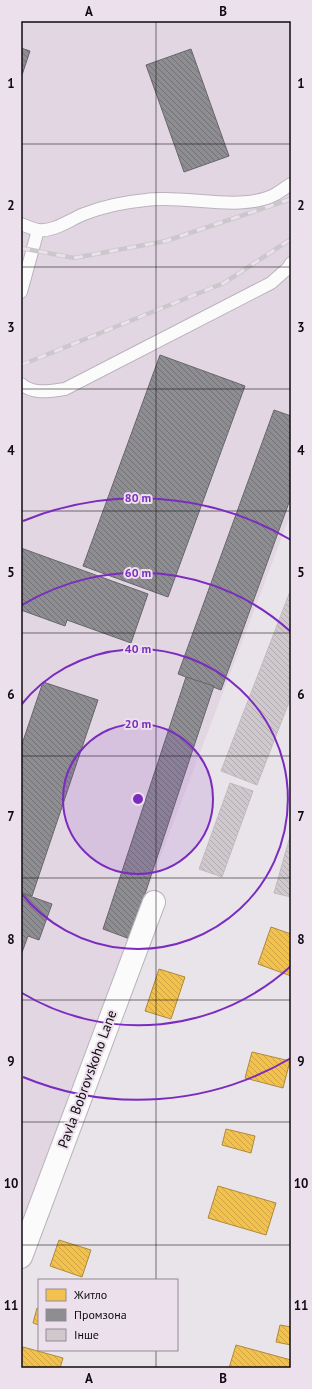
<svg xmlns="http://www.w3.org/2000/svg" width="312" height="1389" viewBox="0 0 312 1389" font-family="'PT Sans',sans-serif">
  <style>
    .built { fill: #e3d6e3 }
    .homes { fill: url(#homes-back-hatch); stroke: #ae8a3b }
    .industry { fill: url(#industry-back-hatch); stroke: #67666b }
    .building { fill: url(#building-back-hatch); stroke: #c0bbbf }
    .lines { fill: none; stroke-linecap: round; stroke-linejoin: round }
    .lane-casing { stroke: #b9b4ba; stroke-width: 14 }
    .street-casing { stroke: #b9b4ba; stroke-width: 24 }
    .lane { stroke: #fcfbfc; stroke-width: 12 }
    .street { stroke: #fcfbfc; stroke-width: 22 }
    .rail-casing { stroke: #cac8ca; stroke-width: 4.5 }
    .rail { stroke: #ece0ed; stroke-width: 3; stroke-dasharray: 9; stroke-linecap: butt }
    .grid { fill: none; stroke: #0e0b0f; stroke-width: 1; stroke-opacity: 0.55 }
    .ring { fill: none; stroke: #7b2cbf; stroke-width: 2 }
    .labels { text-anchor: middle; stroke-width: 4; stroke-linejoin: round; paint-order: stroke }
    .street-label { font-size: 14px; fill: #0e0b0f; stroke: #ece0ed }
    .centre { fill: #7b2cbf; stroke: #ece0ed; stroke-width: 2 }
    .ring-label { font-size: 12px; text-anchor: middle; font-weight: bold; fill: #7b2cbf; stroke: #ece0ed; stroke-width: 4; stroke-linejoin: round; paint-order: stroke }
    .neatline { fill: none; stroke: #0e0b0f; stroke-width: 1.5 }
    .grid-label { font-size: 13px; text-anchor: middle; font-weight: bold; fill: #0e0b0f }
  </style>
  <defs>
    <pattern id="homes-back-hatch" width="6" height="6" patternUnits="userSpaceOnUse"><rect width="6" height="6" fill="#f2c14e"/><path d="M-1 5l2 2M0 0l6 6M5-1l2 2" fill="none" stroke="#cea443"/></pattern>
    <pattern id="industry-back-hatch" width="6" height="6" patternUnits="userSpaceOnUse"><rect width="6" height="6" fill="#8d8d92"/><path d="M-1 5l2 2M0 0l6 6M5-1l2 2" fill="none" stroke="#727176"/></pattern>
    <pattern id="building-back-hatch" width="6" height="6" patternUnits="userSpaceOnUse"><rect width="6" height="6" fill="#cfc9cd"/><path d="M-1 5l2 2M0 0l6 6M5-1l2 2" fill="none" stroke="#b1abaf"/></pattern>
  </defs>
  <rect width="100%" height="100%" fill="#e9e3ea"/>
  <!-- built -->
  <polygon class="built" points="21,21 291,21 291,513 21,1224"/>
  <!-- homes -->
  <g class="homes">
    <polygon points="271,927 291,934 291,976 258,964"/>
    <polygon points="159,969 185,977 171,1019 145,1011"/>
    <polygon points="252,1052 290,1061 283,1088 245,1078"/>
    <polygon points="226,1129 255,1136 251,1153 222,1145"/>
    <polygon points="218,1186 276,1203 266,1235 208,1218"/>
    <polygon points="59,1240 91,1250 82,1277 50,1266"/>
    <polygon points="37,1308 39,1309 39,1325 33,1323"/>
    <polygon points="280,1325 291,1327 291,1345 276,1342"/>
    <polygon points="236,1345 291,1360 289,1368 229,1368"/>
    <polygon points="23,1347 63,1358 60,1368 21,1368 21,1354"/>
  </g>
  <!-- industry -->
  <g class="industry">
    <polygon points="21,48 30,51 21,78"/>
    <polygon points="191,49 229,156 184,172 146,65"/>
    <polygon points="160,355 245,386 168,597 83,566"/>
    <polygon points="274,410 291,416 291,497 221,690 178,674"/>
    <polygon points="21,548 148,594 131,643 67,620 65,626 21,610"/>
    <polygon points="186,677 214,686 130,939 103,929"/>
    <polygon points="43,682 98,700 32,896 21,892 21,747"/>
    <polygon points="21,893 52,904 39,940 28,936 21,955"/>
  </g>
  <!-- building -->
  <g class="building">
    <polygon points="291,589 291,697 257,785 221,771"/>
    <polygon points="230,783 253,791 222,877 199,869"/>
    <polygon points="291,833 291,897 274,893"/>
  </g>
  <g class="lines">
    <!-- lane casing -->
    <g class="lane-casing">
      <g id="lane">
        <path d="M21,224c5,2 12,5 17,6 16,2 31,-10 46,-16 20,-8 41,-12 62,-14 39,-6 95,13 130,-6 5,-3 10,-7 15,-10"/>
        <polyline points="21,292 38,230"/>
        <path d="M21,384c13,11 29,7 44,5l206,-106 17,-15 3,-5"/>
      </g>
    </g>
    <!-- street casing -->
    <g class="street-casing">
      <polyline id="street" points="21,1257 154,902"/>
    </g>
    <!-- lane -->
    <use href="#lane" class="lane"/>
    <!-- street -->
    <use href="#street" class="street"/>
    <!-- rail casing -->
    <g class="rail-casing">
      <g id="rail">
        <polyline points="21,248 74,258 166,241 291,199"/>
        <polyline points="21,365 224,283 291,239"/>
      </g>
    </g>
    <!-- rail -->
    <use href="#rail" class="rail"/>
  </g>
  <!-- grid -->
  <path class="grid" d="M156,21v1259M21,144h270M21,267h270M21,389h270M21,511h270M21,633h270M21,756h270M21,878h270M21,1000h270M21,1122h270M21,1245h270M156,1350v18"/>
  <!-- distance rings -->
  <circle cx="138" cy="799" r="75" fill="#7b2cbf" fill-opacity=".12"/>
  <g class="ring">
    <circle cx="138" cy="799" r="75"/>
    <path d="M21 705A150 150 0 1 1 21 893"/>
    <path d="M291 966A226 226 0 0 1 22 993M22 605A226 226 0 0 1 291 632"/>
    <path d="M291 1058A301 301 0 0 1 23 1077M23 521A301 301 0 0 1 291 540"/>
  </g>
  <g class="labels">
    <!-- street labels -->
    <g class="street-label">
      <text transform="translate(87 1079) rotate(-70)" y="5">Pavla Bobrovskoho Lane</text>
    </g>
  </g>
  <circle cx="138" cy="799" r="6" class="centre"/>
  <g class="ring-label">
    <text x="138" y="502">80 m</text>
    <text x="138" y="577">60 m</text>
    <text x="138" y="653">40 m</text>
    <text x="138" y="728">20 m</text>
  </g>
  <!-- border -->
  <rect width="312" height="1389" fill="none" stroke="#ece0ed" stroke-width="44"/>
  <!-- legend -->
  <rect x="38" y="1279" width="140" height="72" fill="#ece0ed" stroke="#938b94"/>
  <rect x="46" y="1289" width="20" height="12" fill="#f2c14e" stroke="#938b94"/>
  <text x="74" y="1299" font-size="12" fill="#0e0b0f">Житло</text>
  <rect x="46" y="1309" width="20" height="12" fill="#8d8d92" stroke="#938b94"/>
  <text x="74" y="1319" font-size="12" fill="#0e0b0f">Промзона</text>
  <rect x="46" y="1329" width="20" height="12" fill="#cfc9cd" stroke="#938b94"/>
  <text x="74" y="1339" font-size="12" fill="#0e0b0f">Інше</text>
  <rect x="22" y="22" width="268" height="1345" class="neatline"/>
  <g class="grid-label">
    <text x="89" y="16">A</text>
    <text x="223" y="16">B</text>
    <text x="11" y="88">1</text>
    <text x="301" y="88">1</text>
    <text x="11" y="210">2</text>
    <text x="301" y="210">2</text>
    <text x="11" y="332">3</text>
    <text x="301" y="332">3</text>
    <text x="11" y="455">4</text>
    <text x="301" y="455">4</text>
    <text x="11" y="577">5</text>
    <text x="301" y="577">5</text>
    <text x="11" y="699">6</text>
    <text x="301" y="699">6</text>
    <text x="11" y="821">7</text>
    <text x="301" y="821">7</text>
    <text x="11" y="944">8</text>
    <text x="301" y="944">8</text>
    <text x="11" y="1066">9</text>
    <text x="301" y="1066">9</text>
    <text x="11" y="1188">10</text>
    <text x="301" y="1188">10</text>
    <text x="11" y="1310">11</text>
    <text x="301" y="1310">11</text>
    <text x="89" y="1383">A</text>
    <text x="223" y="1383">B</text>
  </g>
</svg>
